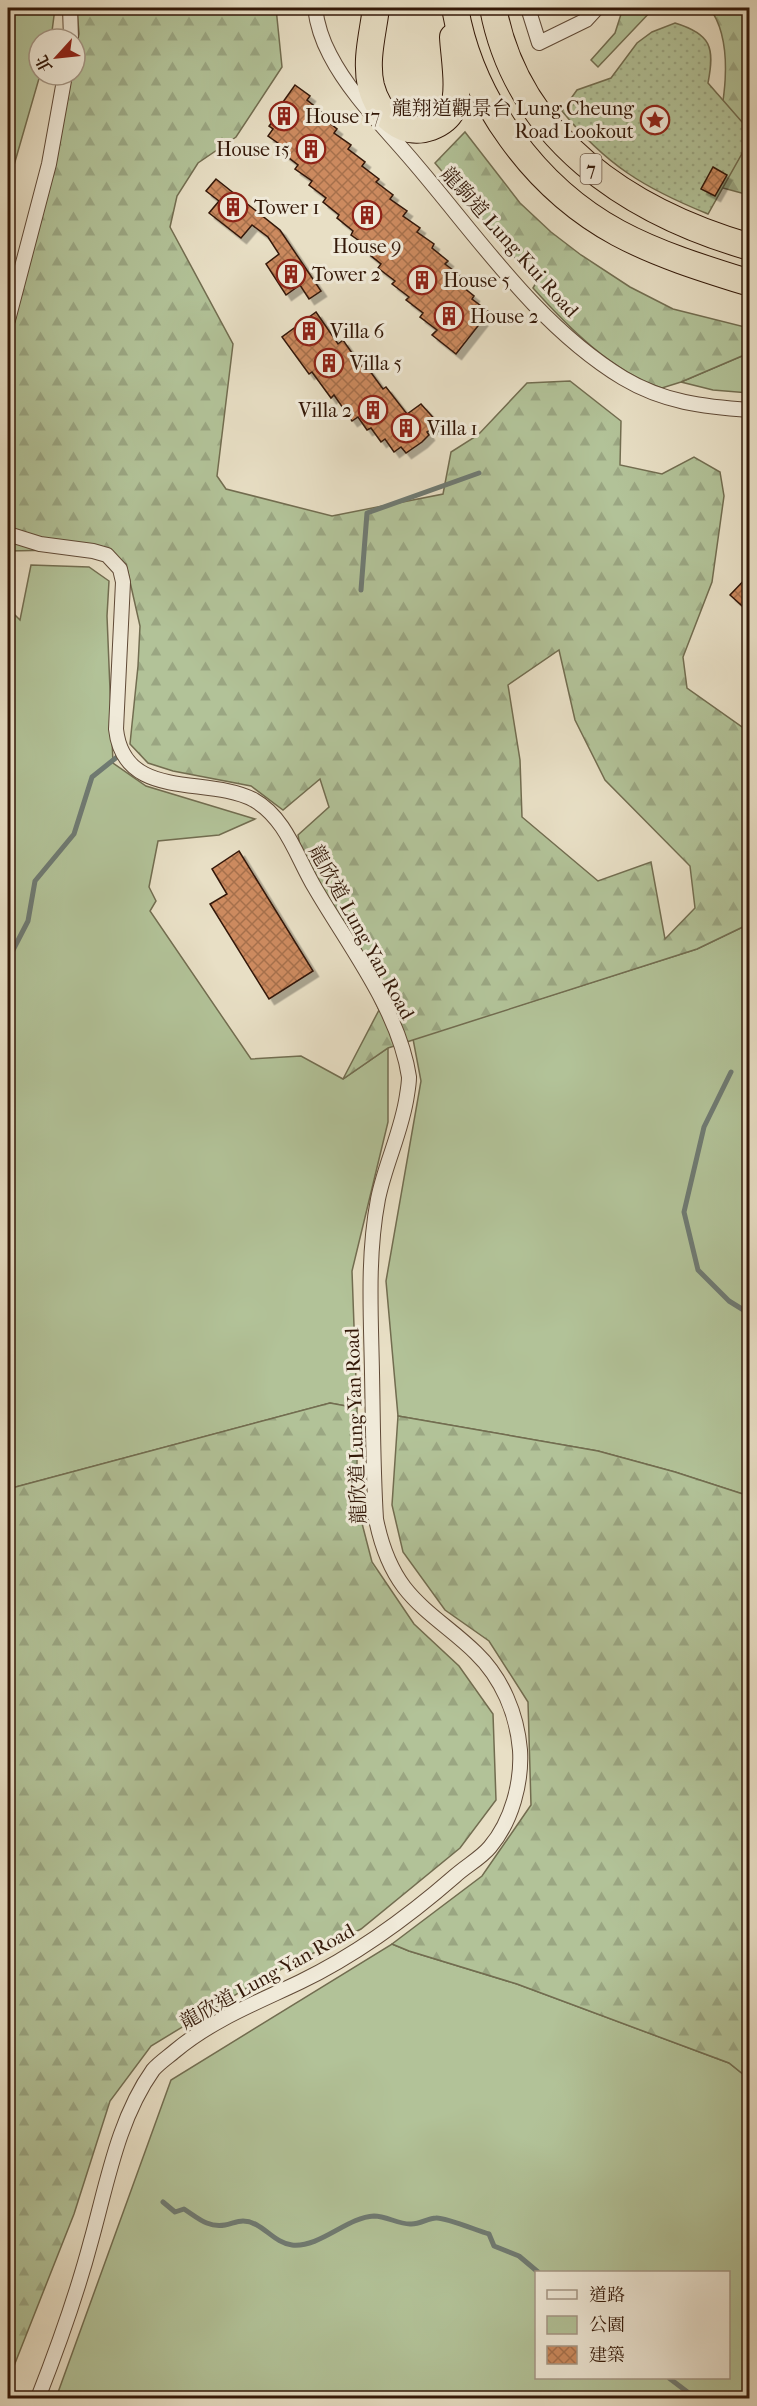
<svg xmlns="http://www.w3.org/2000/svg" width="757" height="2406" viewBox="0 0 757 2406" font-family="'IM FELL French Canon','Noto Serif TC',serif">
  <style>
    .green { fill: #b2c298; stroke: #726d50; stroke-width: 1.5; fill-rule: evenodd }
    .forest { fill: url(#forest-firs); stroke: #726d50; stroke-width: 1.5; fill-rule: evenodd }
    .garden { fill: url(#garden-dots); stroke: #726d50; stroke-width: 1.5 }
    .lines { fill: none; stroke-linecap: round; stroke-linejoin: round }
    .stream { stroke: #6f7a72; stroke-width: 5 }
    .building { fill: url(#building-cross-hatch); stroke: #331808; stroke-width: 1.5; filter: url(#shadow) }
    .street-casing { stroke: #604a37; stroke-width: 16 }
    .highway-casing { stroke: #331808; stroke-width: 28 }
    .street { stroke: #f0ead9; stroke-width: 14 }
    .highway { stroke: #e8dfc5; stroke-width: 26 }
    .labels { text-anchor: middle; stroke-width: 6; stroke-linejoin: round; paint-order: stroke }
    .shield { fill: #f0ead9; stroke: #6c5747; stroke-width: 1.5 }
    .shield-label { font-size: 18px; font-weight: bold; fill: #331808 }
    .poi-label { font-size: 20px; fill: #331808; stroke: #f0ead9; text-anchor: start }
    .street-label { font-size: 20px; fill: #331808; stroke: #f0ead9 }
  </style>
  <defs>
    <pattern id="forest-firs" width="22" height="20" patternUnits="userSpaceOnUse" patternTransform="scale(1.5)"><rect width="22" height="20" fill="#b2c298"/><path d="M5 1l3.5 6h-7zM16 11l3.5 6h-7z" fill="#9aa682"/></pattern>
    <pattern id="garden-dots" width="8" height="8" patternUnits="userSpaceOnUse" patternTransform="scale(1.5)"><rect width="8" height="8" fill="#b2c298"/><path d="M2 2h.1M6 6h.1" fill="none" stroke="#9aa682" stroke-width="1.8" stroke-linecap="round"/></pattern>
    <pattern id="building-cross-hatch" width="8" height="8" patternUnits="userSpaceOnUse" patternTransform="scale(1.5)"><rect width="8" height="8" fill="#cc8a5e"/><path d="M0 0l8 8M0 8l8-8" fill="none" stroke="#a6704c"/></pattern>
    <filter id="shadow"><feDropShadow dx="5.5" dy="5.5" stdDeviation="0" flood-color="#0004"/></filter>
  </defs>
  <rect width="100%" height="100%" fill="#e8dfc5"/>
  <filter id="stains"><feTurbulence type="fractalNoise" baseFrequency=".00333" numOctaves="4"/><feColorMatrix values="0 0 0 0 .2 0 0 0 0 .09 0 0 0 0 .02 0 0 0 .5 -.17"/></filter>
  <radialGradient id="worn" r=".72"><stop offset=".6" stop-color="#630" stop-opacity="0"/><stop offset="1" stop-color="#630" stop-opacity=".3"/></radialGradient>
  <!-- green -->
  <g class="green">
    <polygon points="8,8 55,8 51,39 39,39 40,75 8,186"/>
    <polygon points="749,353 749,393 713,390 681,382"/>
    <polygon points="31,565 89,567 109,581 107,616 113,763 146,786 255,819 219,835 158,841 149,887 156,901 150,911 251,1059 301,1056 343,1079 388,1048 388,1122 352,1271 357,1408 330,1403 8,1489 8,608 20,620"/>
    <polygon points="749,924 749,1496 675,1472 598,1451 398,1416 386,1281 421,1081 413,1039 697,949"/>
    <path d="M392,1944l17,7 108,33 212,79 20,16v319h-693l115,-318zM536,2272h192v106h-192z"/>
  </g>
  <!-- forest -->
  <g class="forest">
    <path d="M77,8h199l6,59 -46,70 -38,26 -21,33 -7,31 63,117 -16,132 9,13 106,27 111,-22 8,-42 27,-17 49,-52 43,-2 51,40 -1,44 42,9 32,-17 26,15 4,24 -12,86 -29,75 4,31 62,44v192l-52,25 -309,99 -45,31 36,-69 -45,-102 -32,-50 -4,-23 31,-28 -9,-28 -37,31 -32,-24 -78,-15 -25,-8 -18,-19 8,-78 2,-40 -14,-62 -29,-19 -39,5 -50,1v-199l62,-277h5v-21l4,-20zM559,650l16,70 30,60 85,86 5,42 -30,31 -14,-77 -53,19 -76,-64 -2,-57 -12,-75z"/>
    <polygon points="623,8 667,8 654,8 598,67 591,60 615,33"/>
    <path d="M694,8h55v187l-41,-11c8,-49 32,-126 5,-171z"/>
    <path d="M465,132l55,71 31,29 30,23 49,32 43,22 76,19v25l-68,29 -19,6c-51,-17 -94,-61 -129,-100l3,-5 -101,-120z"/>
    <polygon points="330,1403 357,1408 357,1504 372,1562 414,1624 459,1666 493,1714 496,1800 460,1848 361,1929 260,1980 151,2046 110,2101 74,2214 8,2381 8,1489"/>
    <polygon points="398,1416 598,1451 675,1472 749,1496 749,2079 729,2063 517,1984 409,1951 392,1944 482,1876 531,1805 528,1702 489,1641 445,1610 403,1552 392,1505"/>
  </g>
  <!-- garden -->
  <path class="garden" d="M675,23c36,11 40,24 33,60l41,47v11l-41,73c-64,-26 -102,-49 -146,-103l15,-21 34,-12 26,-35 15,-11z"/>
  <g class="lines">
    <!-- stream -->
    <g class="stream">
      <polyline points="361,590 367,513 479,473"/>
      <polyline points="8,954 12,952 28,921 35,881 74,834 92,777 122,753"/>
      <polyline points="731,1072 704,1127 684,1212 698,1270 729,1301 750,1314"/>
      <path d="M163,2202l12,10 9,-3c14,9 24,19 41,16 6,-1 12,-4 18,-4 19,0 30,22 49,24 28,3 55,-28 82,-29 12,0 24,8 36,8 9,1 18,-6 26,-6 9,-1 42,13 53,16l5,12 25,10 19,16"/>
      <polyline points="669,2378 694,2397 727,2398"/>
    </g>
  </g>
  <!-- building -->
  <g class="building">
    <polygon points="295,85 310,96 307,100 323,113 321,116 337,129 334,133 351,145 348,149 365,162 362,166 379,179 376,182 393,195 390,199 407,211 403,216 420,228 417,232 434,244 432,248 448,261 445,264 462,277 458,283 474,296 472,299 489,312 456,354 432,335 437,330 420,317 423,313 406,300 409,297 392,284 395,281 378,268 381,264 365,251 368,247 351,235 353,231 337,218 339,215 323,202 326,198 309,185 312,181 295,169 298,165 281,152 285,148 268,136 273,129 269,126 273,121 271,119"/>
    <polygon points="713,167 727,175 715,196 701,189"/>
    <polygon points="216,179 280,230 321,291 309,299 300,285 286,295 266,264 279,254 268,237 252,225 241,238 209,213 219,201 206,191"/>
    <polygon points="316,312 338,344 343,340 361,366 364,363 383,389 386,387 407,414 421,404 439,424 427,432 429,435 422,442 406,453 401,447 394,452 385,439 381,442 371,428 367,430 358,417 352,421 334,395 331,398 312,372 309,374 282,337"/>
    <polygon points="750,574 750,613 730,595"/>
    <polygon points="239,851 313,971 269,999 210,904 227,894 212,869"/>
  </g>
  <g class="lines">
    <!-- street casing -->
    <g class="street-casing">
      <g id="street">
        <polyline points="70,8 71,39"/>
        <path d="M315,8c2,16 7,32 15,47 21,41 58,76 87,111 63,74 122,161 206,212 40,24 81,29 127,32"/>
        <polyline points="528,8 539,43 586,20 597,8"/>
        <polyline points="8,320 49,164 65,75"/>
        <path d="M8,534l32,10 53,7 14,4 13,14 3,13 -7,147c8,73 91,46 138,71 32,18 43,58 61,88 33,57 84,122 94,189 0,6 -1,12 -2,18 -5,36 -22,69 -29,104 -11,58 -7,116 -6,174 1,49 1,98 4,146 5,25 13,48 28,68 20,26 49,43 72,66 26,25 41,61 44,97 2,32 -8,71 -30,97 -9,11 -24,19 -35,29 -47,41 -99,79 -155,106 -44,21 -88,38 -125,69 -7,6 -16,12 -22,19 -35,49 -46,114 -62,171 -14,53 -33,106 -53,157"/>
      </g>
    </g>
    <!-- highway casing -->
    <g class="highway-casing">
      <g id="highway">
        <path d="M376,8c-3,25 -11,52 -5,78 7,27 30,52 60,41 8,-3 17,-9 21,-17 9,-17 2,-53 1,-73"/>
        <path d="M455,8c16,92 80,180 163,225 41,22 87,36 132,50"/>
        <path d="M493,8c25,131 136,204 257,239"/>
      </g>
    </g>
    <!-- street -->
    <use href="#street" class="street"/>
    <!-- highway -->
    <use href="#highway" class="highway"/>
  </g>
  <!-- icons -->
  <defs>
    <g id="building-ring" transform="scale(1.5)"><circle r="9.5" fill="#f0ead9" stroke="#8f2418" stroke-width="1.5"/><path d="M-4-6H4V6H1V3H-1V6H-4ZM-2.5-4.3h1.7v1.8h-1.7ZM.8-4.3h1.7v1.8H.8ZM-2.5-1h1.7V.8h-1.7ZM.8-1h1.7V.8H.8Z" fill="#8f2418"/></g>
    <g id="sight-ring" transform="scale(1.5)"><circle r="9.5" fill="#f0ead9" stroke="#8f2418" stroke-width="1.5"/><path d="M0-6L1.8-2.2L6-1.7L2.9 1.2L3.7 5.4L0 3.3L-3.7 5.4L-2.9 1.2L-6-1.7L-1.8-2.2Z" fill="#8f2418"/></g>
  </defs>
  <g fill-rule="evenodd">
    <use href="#building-ring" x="284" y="116"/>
    <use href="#sight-ring" x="655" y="120"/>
    <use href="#building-ring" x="311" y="149"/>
    <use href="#building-ring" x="233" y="207"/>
    <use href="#building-ring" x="367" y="215"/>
    <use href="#building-ring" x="291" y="274"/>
    <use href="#building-ring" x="422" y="280"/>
    <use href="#building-ring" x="449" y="316"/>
    <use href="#building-ring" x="309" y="331"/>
    <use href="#building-ring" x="329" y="363"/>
    <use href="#building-ring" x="373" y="410"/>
    <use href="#building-ring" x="406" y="428"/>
  </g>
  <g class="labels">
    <!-- shield labels -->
    <rect class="shield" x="580.5" y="154" width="21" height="30" rx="4.5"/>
    <g class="shield-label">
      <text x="591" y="175">7</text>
    </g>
    <!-- poi labels -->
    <g class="poi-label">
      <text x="634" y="115" text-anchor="end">龍翔道觀景台 Lung Cheung<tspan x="634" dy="23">Road Lookout</tspan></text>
      <text x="305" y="123">House 17</text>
      <text x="290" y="156" text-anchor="end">House 15</text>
      <text x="254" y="214">Tower 1</text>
      <text x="367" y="253" text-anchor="middle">House 9</text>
      <text x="312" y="281">Tower 2</text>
      <text x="443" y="287">House 5</text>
      <text x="470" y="323">House 2</text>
      <text x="330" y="338">Villa 6</text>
      <text x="350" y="370">Villa 5</text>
      <text x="352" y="417" text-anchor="end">Villa 2</text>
      <text x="427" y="435">Villa 1</text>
    </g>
    <!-- street labels -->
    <g class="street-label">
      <text transform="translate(510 242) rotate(48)" y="7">龍駒道 Lung Kui Road</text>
      <text transform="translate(362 932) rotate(61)" y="7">龍欣道 Lung Yan Road</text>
      <text transform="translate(355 1426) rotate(-92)" y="7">龍欣道 Lung Yan Road</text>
      <text transform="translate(267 1976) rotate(-29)" y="7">龍欣道 Lung Yan Road</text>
    </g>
  </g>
  <!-- margin -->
  <rect width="757" height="2406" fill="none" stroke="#e8dfc5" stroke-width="30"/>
  <rect x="9" y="9" width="739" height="2388" fill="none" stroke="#331808" stroke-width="3"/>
  <rect x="15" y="15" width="727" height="2376" fill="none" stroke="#331808" stroke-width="1.5"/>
  <!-- legend -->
  <rect x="535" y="2271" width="195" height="108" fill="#f0ead9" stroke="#a49685" stroke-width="1.5"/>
  <rect x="547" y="2290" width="30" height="9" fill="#f0ead9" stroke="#a49685" stroke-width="1.5"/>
  <text x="589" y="2301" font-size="18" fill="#331808">道路</text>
  <rect x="547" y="2316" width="30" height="18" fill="#b2c298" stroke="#a49685" stroke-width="1.5"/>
  <text x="589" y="2331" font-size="18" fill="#331808">公園</text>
  <rect x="547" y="2346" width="30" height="18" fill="url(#building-cross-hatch)" stroke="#a49685" stroke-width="1.5"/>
  <text x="589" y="2361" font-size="18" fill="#331808">建築</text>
  <!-- north arrow -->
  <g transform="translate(57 57) rotate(243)"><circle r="28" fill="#f0ead9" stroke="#a49685" stroke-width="1.5"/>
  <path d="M0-4.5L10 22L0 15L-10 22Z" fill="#8f2418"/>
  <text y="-9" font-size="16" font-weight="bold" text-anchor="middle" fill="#331808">北</text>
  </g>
  <rect width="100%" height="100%" filter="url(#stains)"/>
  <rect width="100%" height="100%" fill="url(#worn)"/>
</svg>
